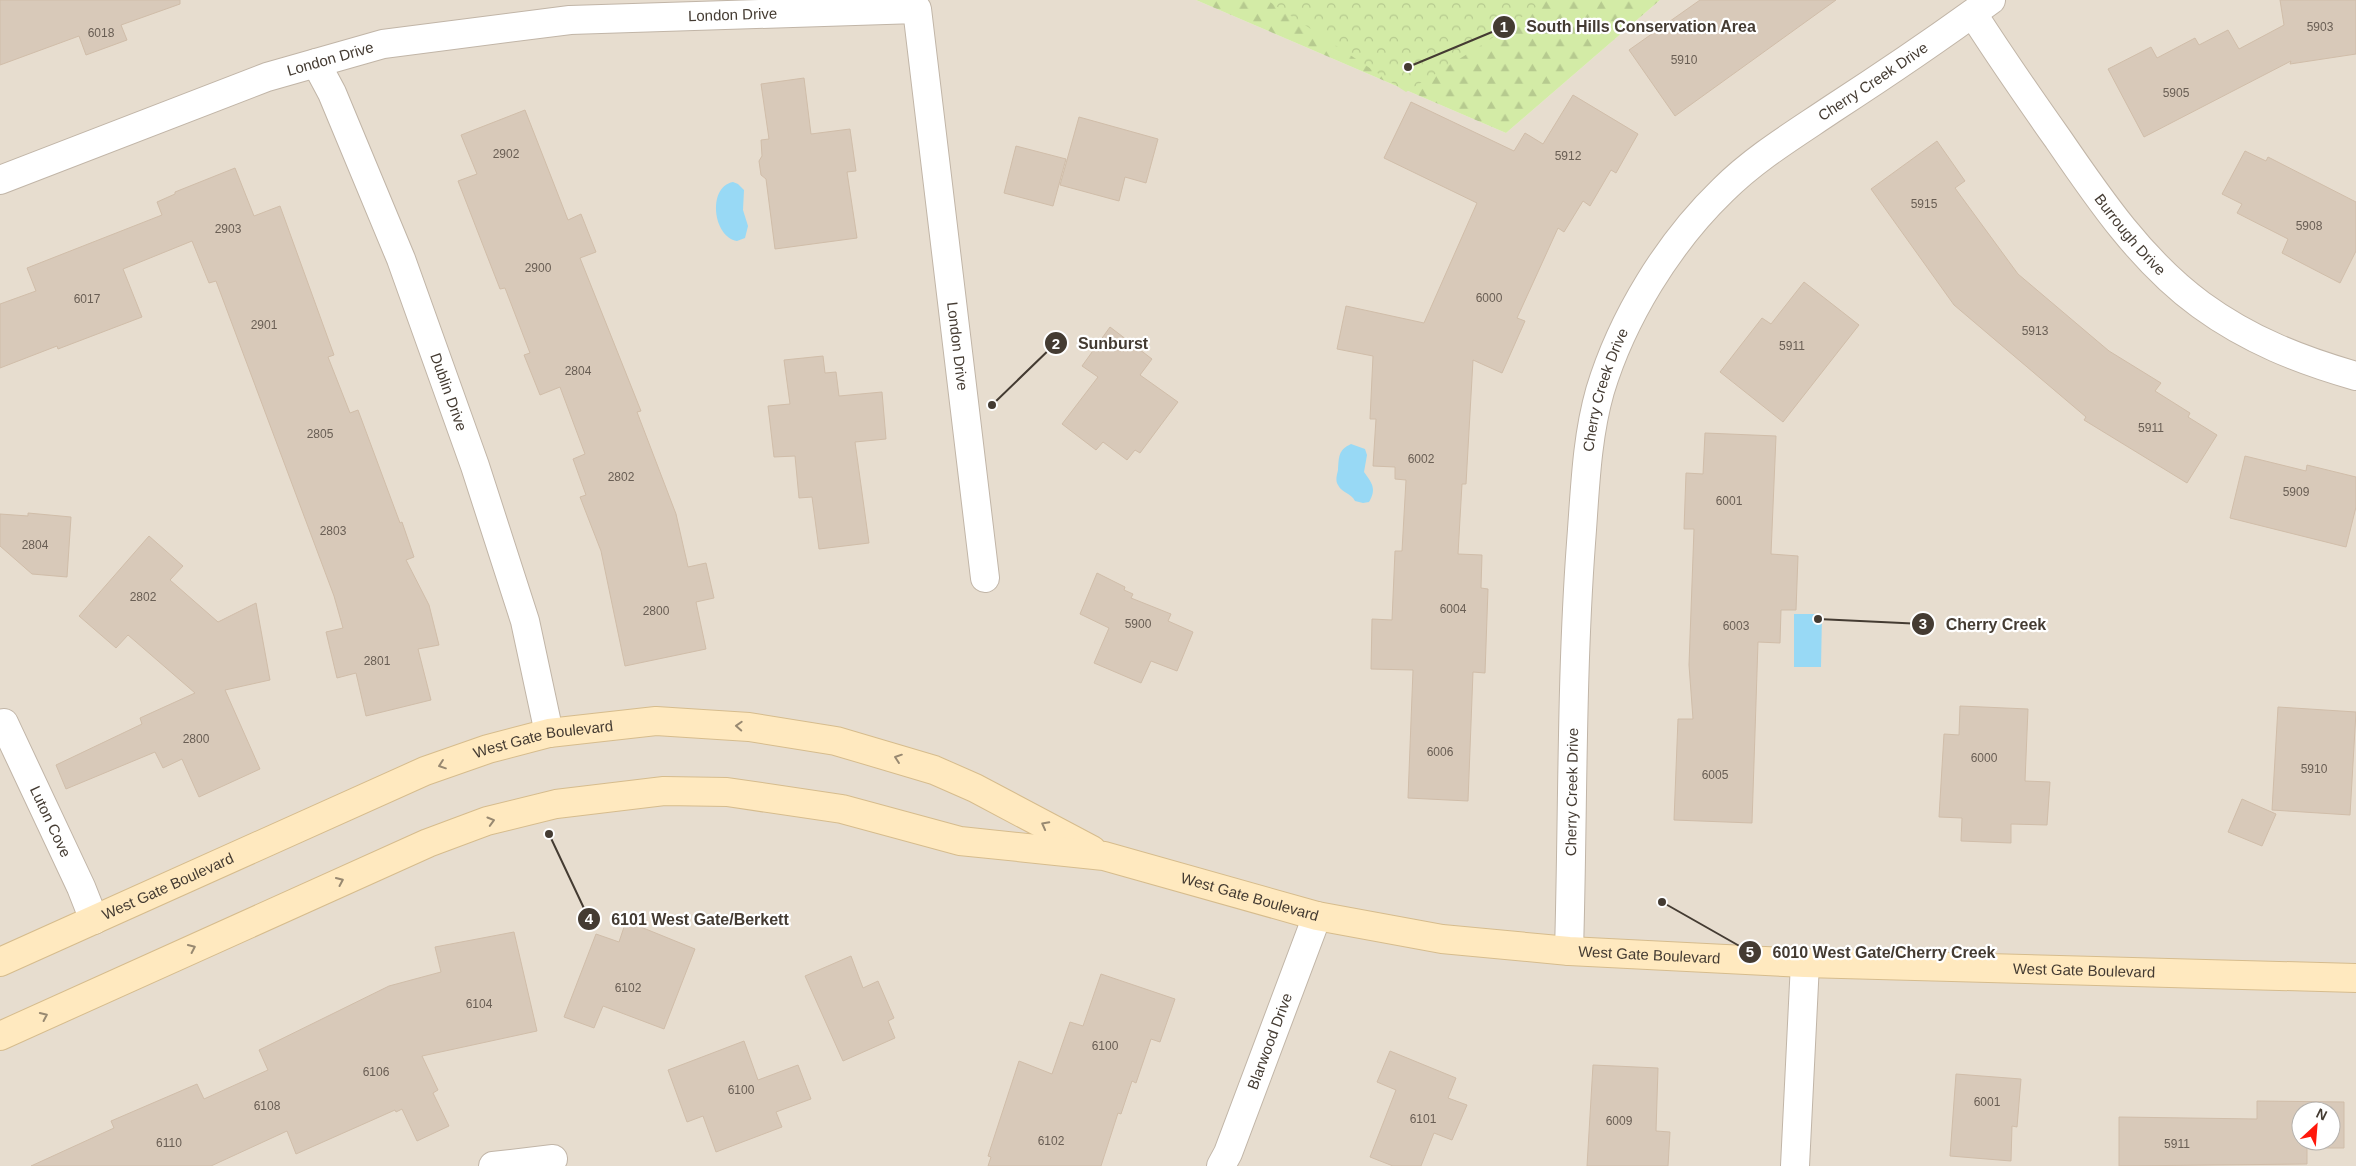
<svg xmlns="http://www.w3.org/2000/svg" width="2356" height="1166" viewBox="0 0 2356 1166" font-family="Helvetica,sans-serif">
  <style>
    .residential { fill: #e7ddcf; fill-rule: evenodd }
    .forest { fill: url(#forest-firs) }
    .park { fill: url(#park-crowns) }
    .water { fill: #98d9f5 }
    .building { fill: #d8c9b9; stroke: #d0bda9; fill-rule: evenodd }
    .lines { fill: none; stroke-linecap: round; stroke-linejoin: round }
    .minor-casing { stroke: #c1b5a7; stroke-width: 30 }
    .secondary-casing { stroke: #d6bc8d; stroke-width: 30 }
    .minor { stroke: #fff; stroke-width: 28 }
    .secondary { stroke: #ffe9bf; stroke-width: 28 }
    .oneway { stroke: #988971 }
    .labels { text-anchor: middle; stroke-width: 4.5; stroke-linejoin: round; paint-order: stroke }
    .number-label { font-size: 12px; fill: #695e54 }
    .street-label { font-size: 15px; fill: #443b32; stroke: #fff }
    .leader { fill: none; stroke: #443b32; stroke-width: 2 }
    .callout-dot { fill: #443b32; stroke: #fff; stroke-width: 2 }
    .mark-label { font-size: 15px; text-anchor: middle; font-weight: bold; fill: #fff }
    .callout-label { font-size: 16px; text-anchor: middle; font-weight: bold; fill: #443b32; stroke: #fff; stroke-width: 4.5; stroke-linejoin: round; paint-order: stroke }
  </style>
  <defs>
    <pattern id="forest-firs" width="22" height="20" patternUnits="userSpaceOnUse" patternTransform="scale(1.25)"><rect width="22" height="20" fill="#d3eba6"/><path d="M5 1l3.5 6h-7zM16 11l3.5 6h-7z" fill="#b6ca8f"/></pattern>
    <pattern id="park-crowns" width="20" height="18" patternUnits="userSpaceOnUse" patternTransform="scale(1.25)"><rect width="20" height="18" fill="#d3eba6"/><path d="M2 6a3 3 0 1 1 6 0M12 15a3 3 0 1 1 6 0" fill="none" stroke="#b6ca8f"/></pattern>
  </defs>
  <rect width="100%" height="100%" fill="#f2ece2"/>
  <!-- residential -->
  <path class="residential" d="M0,0h1196l310,133 154,-133h696v1166h-2356zM2301,1111h30v30h-30z"/>
  <!-- forest -->
  <polygon class="forest" points="1196,0 1660,0 1506,133"/>
  <!-- park -->
  <polygon class="park" points="1267,0 1546,0 1485,43 1406,92"/>
  <!-- water -->
  <g class="water">
    <path d="M733,182l5,2 6,6 -1,20 5,16 -3,12 -8,3c-24,-4 -30,-54 -4,-59z"/>
    <path d="M1351,444l14,5 2,6 -3,17c8,11 13,17 5,30l-6,1 -8,-2c-4,-8 -13,-8 -17,-16 -3,-5 -1,-10 0,-15 1,-13 0,-20 13,-26z"/>
    <polygon points="1794,614 1822,614 1821,667 1794,667"/>
  </g>
  <!-- building -->
  <g class="building">
    <polygon points="0,0 180,0 180,4 121,25 127,40 86,55 79,36 0,65"/>
    <polygon points="1700,0 1836,0 1675,116 1629,50"/>
    <polygon points="2280,0 2356,0 2356,54 2290,64 2291,61 2144,137 2108,69 2151,47 2157,58 2195,38 2199,45 2228,30 2239,49 2284,25"/>
    <polygon points="804,78 811,134 850,129 856,171 847,172 857,238 775,249 766,179 761,175 759,161 762,156 761,140 769,139 761,84"/>
    <polygon points="1573,95 1638,134 1616,173 1611,170 1590,206 1583,201 1564,232 1558,228 1517,318 1525,321 1502,373 1473,360 1466,484 1462,484 1458,554 1482,555 1481,588 1488,589 1485,673 1473,672 1468,801 1408,798 1413,670 1371,669 1372,619 1392,620 1395,551 1402,551 1406,480 1395,479 1395,467 1373,466 1376,419 1370,419 1373,356 1337,349 1346,306 1424,323 1477,203 1384,158 1411,102 1514,151 1525,133 1543,144"/>
    <polygon points="525,110 568,220 581,214 596,252 580,258 641,411 637,412 676,514 688,567 706,563 714,598 696,602 706,649 625,666 601,551 580,497 586,495 573,459 585,454 560,387 540,395 524,355 530,353 505,288 500,289 458,181 477,174 461,135"/>
    <polygon points="1079,117 1158,139 1146,183 1125,177 1119,201 1060,185"/>
    <polygon points="1937,141 1965,181 1955,188 2018,274 2109,351 2161,383 2155,391 2190,413 2188,417 2217,435 2187,483 2084,420 2086,417 1954,305 1871,189"/>
    <polygon points="1016,146 1066,159 1053,206 1004,193"/>
    <polygon points="2245,151 2266,161 2268,157 2356,202 2356,251 2340,283 2282,253 2288,239 2237,213 2242,204 2222,194"/>
    <polygon points="235,168 254,216 280,206 334,355 328,357 350,413 358,410 400,523 402,522 414,557 406,560 429,605 439,645 418,649 431,700 366,716 356,673 337,678 326,632 343,628 334,596 216,281 209,283 192,241 123,269 142,317 58,349 57,346 0,368 0,304 36,291 27,268 162,215 157,202 175,194 175,192"/>
    <polygon points="1804,282 1859,325 1783,422 1720,372 1762,318 1771,324"/>
    <polygon points="1110,327 1152,359 1140,375 1178,402 1140,453 1135,450 1127,460 1103,442 1096,450 1062,424 1098,377 1082,366"/>
    <polygon points="823,356 825,373 836,372 839,396 882,392 886,439 855,442 869,543 819,549 812,497 799,498 795,456 774,457 768,406 790,404 784,360"/>
    <polygon points="1705,433 1776,436 1771,554 1798,556 1796,610 1781,610 1780,643 1758,642 1752,823 1674,820 1678,719 1693,719 1689,665 1694,529 1684,529 1686,473 1703,474"/>
    <polygon points="2245,456 2306,471 2307,465 2356,477 2356,507 2346,547 2230,518"/>
    <polygon points="28,513 71,517 67,577 32,574 0,546 0,514 28,516"/>
    <polygon points="149,536 183,566 170,580 218,622 256,603 270,680 225,690 260,769 199,797 182,759 163,768 155,752 66,789 56,765 142,724 140,718 195,693 128,635 116,648 79,616"/>
    <polygon points="1097,573 1125,587 1124,590 1133,594 1131,598 1171,614 1168,621 1193,632 1177,671 1151,661 1141,683 1094,663 1109,628 1080,614"/>
    <polygon points="1960,706 2028,709 2025,781 2050,782 2047,825 2011,824 2011,843 1961,841 1962,818 1939,817 1944,734 1959,735"/>
    <polygon points="2278,707 2356,712 2350,815 2272,810"/>
    <polygon points="2242,799 2276,814 2262,846 2228,832"/>
    <polygon points="626,921 695,949 664,1029 603,1006 594,1028 564,1017 596,934 619,942"/>
    <polygon points="514,932 537,1031 422,1056 438,1090 433,1093 449,1126 417,1141 402,1109 396,1112 395,1110 296,1154 287,1131 211,1166 31,1166 114,1128 111,1121 197,1084 204,1099 268,1070 259,1050 389,986 441,972 435,947"/>
    <polygon points="851,956 863,988 878,981 894,1018 888,1021 895,1038 843,1061 805,976"/>
    <polygon points="1101,974 1175,999 1160,1042 1151,1039 1136,1083 1132,1081 1121,1114 1118,1113 1101,1166 988,1166 991,1157 988,1156 1019,1061 1052,1074 1070,1022 1083,1026"/>
    <polygon points="744,1041 758,1080 798,1065 811,1099 776,1112 782,1127 716,1152 703,1116 687,1122 668,1070"/>
    <polygon points="1390,1051 1456,1078 1448,1098 1467,1105 1452,1140 1434,1133 1421,1166 1393,1166 1370,1157 1396,1090 1377,1082"/>
    <polygon points="1593,1065 1658,1068 1656,1131 1670,1132 1668,1166 1587,1166"/>
    <polygon points="1956,1074 2021,1079 2017,1127 2012,1126 2011,1161 1950,1156"/>
    <path d="M2257,1101l87,1v46h-37v16l-188,2v-49l138,2zM2301,1111h30v30h-30z"/>
  </g>
  <g class="lines">
    <!-- minor casing -->
    <g class="minor-casing">
      <g id="minor">
        <path id="s1" d="M1973,14c27,42 56,84 85,125 41,60 84,123 143,166 48,35 99,55 155,71"/>
        <path id="s2" d="M316,63l16,30 69,166 74,207 50,155 24,112"/>
        <path id="s3" d="M0,180l267,-103 116,-33 187,-24 347,-11 68,569"/>
        <path id="s4" d="M4,723l77,164 13,33"/>
        <path id="s5" d="M1569,951c4,-136 2,-273 12,-408 4,-50 5,-103 19,-152 22,-73 68,-148 123,-201 32,-32 72,-56 109,-81 54,-35 107,-71 159,-109"/>
        <polyline points="493,1166 553,1159"/>
        <path id="s6" d="M1221,1166l7,-13 89,-237"/>
        <polyline points="1795,1166 1805,963"/>
      </g>
    </g>
    <!-- secondary casing -->
    <g class="secondary-casing">
      <g id="secondary">
        <path id="s7" d="M0,962l425,-191 63,-22 61,-16 107,-12 93,6 87,14 98,29 41,18 117,62"/>
        <path id="s8" d="M0,1036l428,-193 59,-22 69,-17 108,-13 63,1 115,17 118,32 144,15 213,60 125,23 127,12 236,12 551,15"/>
      </g>
    </g>
    <!-- minor -->
    <use href="#minor" class="minor"/>
    <!-- secondary -->
    <use href="#secondary" class="secondary"/>
  </g>
  <!-- one-way arrows -->
  <defs><path id="oneway-chevron" d="M-2-3.5L2.5 0L-2 3.5" fill="none" stroke-width="1.6" stroke-linecap="round" stroke-linejoin="round" transform="scale(1.25)"/></defs>
  <g class="oneway">
    <use href="#oneway-chevron" transform="translate(739 726) rotate(-177)"/>
    <use href="#oneway-chevron" transform="translate(898 758) rotate(-161)"/>
    <use href="#oneway-chevron" transform="translate(442 765) rotate(161)"/>
    <use href="#oneway-chevron" transform="translate(491 821) rotate(-16)"/>
    <use href="#oneway-chevron" transform="translate(1045 825) rotate(-152)"/>
    <use href="#oneway-chevron" transform="translate(340 881) rotate(-24)"/>
    <use href="#oneway-chevron" transform="translate(192 948) rotate(-25)"/>
    <use href="#oneway-chevron" transform="translate(44 1016) rotate(-25)"/>
  </g>
  <g class="labels">
    <!-- number labels -->
    <g class="number-label">
      <text x="2320" y="31">5903</text>
      <text x="101" y="37">6018</text>
      <text x="1684" y="64">5910</text>
      <text x="2176" y="97">5905</text>
      <text x="506" y="158">2902</text>
      <text x="1568" y="160">5912</text>
      <text x="1924" y="208">5915</text>
      <text x="2309" y="230">5908</text>
      <text x="228" y="233">2903</text>
      <text x="538" y="272">2900</text>
      <text x="1489" y="302">6000</text>
      <text x="87" y="303">6017</text>
      <text x="264" y="329">2901</text>
      <text x="2035" y="335">5913</text>
      <text x="1792" y="350">5911</text>
      <text x="578" y="375">2804</text>
      <text x="2151" y="432">5911</text>
      <text x="320" y="438">2805</text>
      <text x="1421" y="463">6002</text>
      <text x="621" y="481">2802</text>
      <text x="2296" y="496">5909</text>
      <text x="1729" y="505">6001</text>
      <text x="333" y="535">2803</text>
      <text x="35" y="549">2804</text>
      <text x="143" y="601">2802</text>
      <text x="1453" y="613">6004</text>
      <text x="656" y="615">2800</text>
      <text x="1138" y="628">5900</text>
      <text x="1736" y="630">6003</text>
      <text x="377" y="665">2801</text>
      <text x="196" y="743">2800</text>
      <text x="1440" y="756">6006</text>
      <text x="1984" y="762">6000</text>
      <text x="2314" y="773">5910</text>
      <text x="1715" y="779">6005</text>
      <text x="628" y="992">6102</text>
      <text x="479" y="1008">6104</text>
      <text x="1105" y="1050">6100</text>
      <text x="376" y="1076">6106</text>
      <text x="741" y="1094">6100</text>
      <text x="1987" y="1106">6001</text>
      <text x="267" y="1110">6108</text>
      <text x="1423" y="1123">6101</text>
      <text x="1619" y="1125">6009</text>
      <text x="1051" y="1145">6102</text>
      <text x="169" y="1147">6110</text>
      <text x="2177" y="1148">5911</text>
    </g>
    <!-- street labels -->
    <g class="street-label">
      <text dy="5" stroke="none"><textPath href="#s3" startOffset="758">London Drive</textPath></text>
      <text dy="5" stroke="none"><textPath href="#s3" startOffset="352">London Drive</textPath></text>
      <text dy="5" stroke="none"><textPath href="#s5" startOffset="985">Cherry Creek Drive</textPath></text>
      <text dy="5" stroke="none"><textPath href="#s1" startOffset="271">Burrough Drive</textPath></text>
      <text dy="5" stroke="none"><textPath href="#s3" startOffset="1282">London Drive</textPath></text>
      <text dy="5" stroke="none"><textPath href="#s5" startOffset="564">Cherry Creek Drive</textPath></text>
      <text dy="5" stroke="none"><textPath href="#s2" startOffset="355">Dublin Drive</textPath></text>
      <text dy="5" stroke="none"><textPath href="#s7" startOffset="589">West Gate Boulevard</textPath></text>
      <text dy="5" stroke="none"><textPath href="#s5" startOffset="159">Cherry Creek Drive</textPath></text>
      <text dy="5" stroke="none"><textPath href="#s4" startOffset="109">Luton Cove</textPath></text>
      <text dy="5" stroke="none"><textPath href="#s7" startOffset="184">West Gate Boulevard</textPath></text>
      <text dy="5" stroke="none"><textPath href="#s8" startOffset="1310">West Gate Boulevard</textPath></text>
      <text dy="5" stroke="none"><textPath href="#s8" startOffset="1715">West Gate Boulevard</textPath></text>
      <text dy="5" stroke="none"><textPath href="#s8" startOffset="2150">West Gate Boulevard</textPath></text>
      <text dy="5" stroke="none"><textPath href="#s6" startOffset="134">Blarwood Drive</textPath></text>
    </g>
  </g>
  <!-- callouts -->
  <path class="leader" d="M1408 67L1504 27M992 405L1056 343M1818 619L1923 624M549 834L589 919M1662 902L1750 952"/>
  <g class="callout-dot">
    <circle cx="1408" cy="67" r="5"/>
    <circle cx="992" cy="405" r="5"/>
    <circle cx="1818" cy="619" r="5"/>
    <circle cx="549" cy="834" r="5"/>
    <circle cx="1662" cy="902" r="5"/>
    <circle cx="1504" cy="27" r="12"/>
    <circle cx="1056" cy="343" r="12"/>
    <circle cx="1923" cy="624" r="12"/>
    <circle cx="589" cy="919" r="12"/>
    <circle cx="1750" cy="952" r="12"/>
  </g>
  <g class="mark-label">
    <text x="1504" y="32">1</text>
    <text x="1056" y="349">2</text>
    <text x="1923" y="629">3</text>
    <text x="589" y="924">4</text>
    <text x="1750" y="957">5</text>
  </g>
  <g class="callout-label">
    <text x="1641" y="32">South Hills Conservation Area</text>
    <text x="1113" y="349">Sunburst</text>
    <text x="1996" y="630">Cherry Creek</text>
    <text x="700" y="925">6101 West Gate/Berkett</text>
    <text x="1884" y="958">6010 West Gate/Cherry Creek</text>
  </g>
  <!-- north arrow -->
  <g transform="translate(2316 1126) rotate(26)"><circle r="24" fill="#ffffff" stroke="#b4b1ad"/>
  <path d="M0-4L9 19L0 12L-9 19Z" fill="#ff180c"/>
  <text y="-8" font-size="14" font-weight="bold" text-anchor="middle" fill="#443b32">N</text>
  </g>
</svg>
